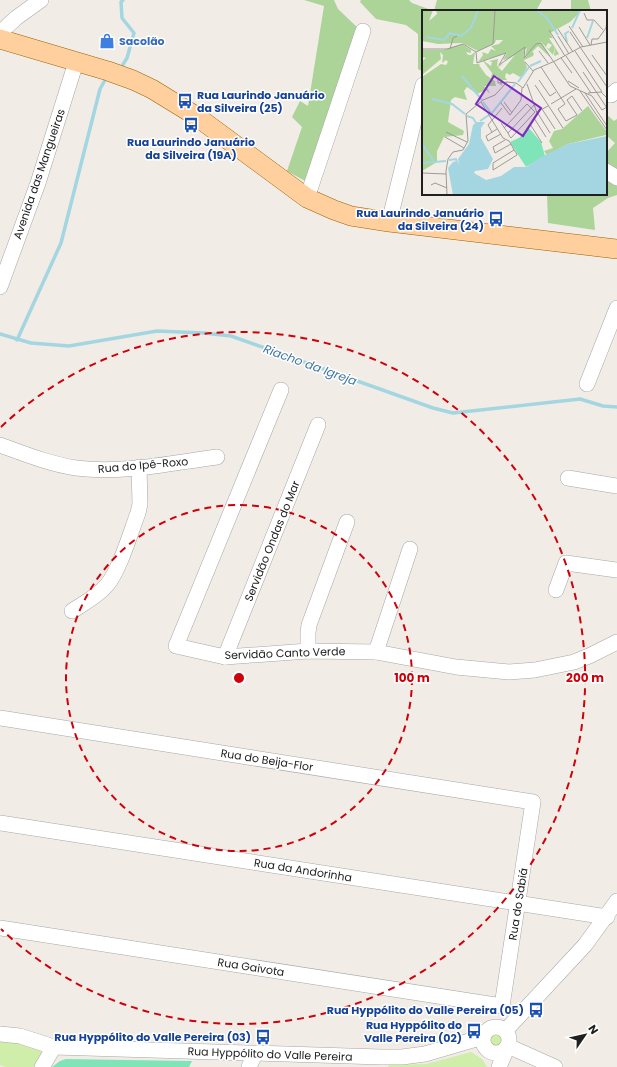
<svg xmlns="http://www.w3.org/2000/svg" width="617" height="1067" viewBox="0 0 617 1067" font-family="Poppins,sans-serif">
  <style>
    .grass { fill: #ceeea9 }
    .forest { fill: #acd398 }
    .pitch { fill: #7fe5b9 }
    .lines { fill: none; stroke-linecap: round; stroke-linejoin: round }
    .stream { stroke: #a4d6e1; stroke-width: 3.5 }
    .minor-casing { stroke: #a7a7a7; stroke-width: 16 }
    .major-casing { stroke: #9c6100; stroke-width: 20 }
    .minor { stroke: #fff; stroke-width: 15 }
    .major { stroke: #ffd09d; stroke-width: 19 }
    .ring { fill: none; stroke: #d0000a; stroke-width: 2; stroke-dasharray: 7 5 }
    .labels { text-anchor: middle; stroke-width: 3; stroke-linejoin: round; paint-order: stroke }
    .shop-label { font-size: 11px; font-weight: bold; fill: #366cbe; stroke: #fff; text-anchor: start }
    .transit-label { font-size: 11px; font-weight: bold; fill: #164399; stroke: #fff; text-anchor: end }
    .street-label { font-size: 11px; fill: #202020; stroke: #fff }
    .water-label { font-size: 12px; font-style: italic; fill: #4078a6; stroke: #fff }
    .inset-river { fill: none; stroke: #a4d6e1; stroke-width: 2 }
    .inset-road { fill: none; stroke: #9d9b97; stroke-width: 1 }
    .view { fill: #7b2cbf; fill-opacity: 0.15; stroke: #7b2cbf; stroke-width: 2 }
    .inset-edge { fill: none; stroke: #202020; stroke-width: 2 }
    .centre { fill: #d0000a; stroke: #fff; stroke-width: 2 }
    .ring-label { font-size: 12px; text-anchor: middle; font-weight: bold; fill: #d0000a; stroke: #fff; stroke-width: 3; stroke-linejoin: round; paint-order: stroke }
  </style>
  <rect width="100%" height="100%" fill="#f1ede6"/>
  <!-- grass -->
  <g class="grass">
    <circle cx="496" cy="1040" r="6"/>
    <polygon points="0,1040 6,1040 42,1050 41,1054 36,1067 5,1067 0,1065"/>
    <polygon points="471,1052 482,1059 487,1067 388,1067 389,1065 426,1064"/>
  </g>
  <!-- forest -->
  <g class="forest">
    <polygon points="304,0 334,0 338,9 358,28 307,182 287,171 302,127 292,117 300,101 308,106 324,6"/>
    <polygon points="361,0 409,0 412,3 434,11 437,0 542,0 536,11 423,11 423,72 418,69 418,34 406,25 376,19 360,2"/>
    <polygon points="571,0 588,0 591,11 571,11"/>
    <polygon points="606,114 614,121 617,119 617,195 608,198 593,208 595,230 548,223 547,194 606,194 606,153 615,143 606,135"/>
  </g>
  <!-- pitch -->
  <polygon class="pitch" points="66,1059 192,1061 189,1067 52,1067 60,1061"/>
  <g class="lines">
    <!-- stream -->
    <g class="stream">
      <polyline points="122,66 127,58 134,33 122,18 121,2 123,0"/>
      <polyline points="0,334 31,343 69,346 157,331 204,333 231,336 433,408 453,413 580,399 603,406 617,407"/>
      <polyline points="17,340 61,243 100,89 105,80"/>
    </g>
    <!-- minor casing -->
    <g class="minor-casing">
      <g id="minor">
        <polyline points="0,33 16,18 41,0"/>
        <polyline points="606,95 611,95 617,90"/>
        <polyline points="606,171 617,178"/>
        <polyline points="307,198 363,31"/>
        <polyline points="389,222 423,85"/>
        <polyline points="0,287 38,183 76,62"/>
        <polyline points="587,384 617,308"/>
        <polyline points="281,390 176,646 225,657 308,651 376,652 456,667 509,672 535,670 574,662 589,656 617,642"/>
        <path d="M0,445c25,9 50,19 76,23 46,6 95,-5 141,-11"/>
        <polyline points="568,478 617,486"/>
        <polyline points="556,590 566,563 617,570"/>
        <path d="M72,611c12,-8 26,-15 35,-26 13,-16 23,-51 31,-72l2,-9 -1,-37"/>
        <polyline points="308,651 308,633 309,625 347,522"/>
        <polyline points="376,652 410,549"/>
        <polyline points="225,657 318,425"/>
        <polyline points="0,718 533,802 502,1006 0,928"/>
        <polyline points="0,823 607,917"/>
        <circle cx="496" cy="1040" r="13"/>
        <polyline points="506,1030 585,945 617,901"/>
        <polyline points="0,1034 20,1036 54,1047 381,1057 402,1057 425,1054 483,1037"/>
        <polyline points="42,1067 54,1047"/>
        <polyline points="249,1067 255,1054"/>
        <polyline points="499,1067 508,1046 555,1067"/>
      </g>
    </g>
    <!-- major casing -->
    <g class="major-casing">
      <polyline id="major" points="0,39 108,71 133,80 152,89 196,116 307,198 334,210 351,216 389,222 617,249"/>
    </g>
    <!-- minor -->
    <use href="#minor" class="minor"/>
    <!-- major -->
    <use href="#major" class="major"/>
  </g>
  <!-- distance rings -->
  <g class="ring">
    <circle cx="239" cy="678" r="173"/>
    <path d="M1 427A346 346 0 1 1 1 929"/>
  </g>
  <!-- icons -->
  <defs>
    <g id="shop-bare" transform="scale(1.2)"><path d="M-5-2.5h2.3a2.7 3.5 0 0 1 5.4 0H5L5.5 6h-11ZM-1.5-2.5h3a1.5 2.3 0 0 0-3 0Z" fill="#3f7fe0" stroke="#fff" stroke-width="2.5" paint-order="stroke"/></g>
    <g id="bus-bare" transform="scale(1.2)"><path d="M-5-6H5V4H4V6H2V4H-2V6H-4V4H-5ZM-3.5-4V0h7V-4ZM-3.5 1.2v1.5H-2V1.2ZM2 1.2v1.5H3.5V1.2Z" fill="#1a4fb4" stroke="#fff" stroke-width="2.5" paint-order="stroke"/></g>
  </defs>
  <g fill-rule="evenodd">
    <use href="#shop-bare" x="107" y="41"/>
    <use href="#bus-bare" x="185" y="101"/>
    <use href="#bus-bare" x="191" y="125"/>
    <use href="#bus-bare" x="496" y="219"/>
    <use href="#bus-bare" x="536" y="1010"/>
    <use href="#bus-bare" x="474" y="1031"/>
    <use href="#bus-bare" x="263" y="1037"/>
  </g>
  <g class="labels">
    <!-- shop labels -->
    <g class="shop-label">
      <text x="119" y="45">Sacolão</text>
    </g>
    <!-- transit labels -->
    <g class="transit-label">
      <text x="197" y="99" text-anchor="start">Rua Laurindo Januário<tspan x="197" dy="13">da Silveira (25)</tspan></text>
      <text x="191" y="146" text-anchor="middle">Rua Laurindo Januário<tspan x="191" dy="13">da Silveira (19A)</tspan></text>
      <text x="484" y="217">Rua Laurindo Januário<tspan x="484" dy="13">da Silveira (24)</tspan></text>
      <text x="524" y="1014">Rua Hyppólito do Valle Pereira (05)</text>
      <text x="462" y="1029">Rua Hyppólito do<tspan x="462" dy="13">Valle Pereira (02)</tspan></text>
      <text x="251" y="1041">Rua Hyppólito do Valle Pereira (03)</text>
    </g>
    <!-- street labels -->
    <g class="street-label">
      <text transform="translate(39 174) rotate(-71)" y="4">Avenida das Mangueiras</text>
      <text transform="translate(143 465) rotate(-5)" y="4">Rua do Ipê-Roxo</text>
      <text transform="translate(272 541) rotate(-68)" y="4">Servidão Ondas do Mar</text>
      <text transform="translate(285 653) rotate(-2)" y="4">Servidão Canto Verde</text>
      <text transform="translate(267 760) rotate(9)" y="4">Rua do Beija-Flor</text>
      <text transform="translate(303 870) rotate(9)" y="4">Rua da Andorinha</text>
      <text transform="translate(518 904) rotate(-81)" y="4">Rua do Sabiá</text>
      <text transform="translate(251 967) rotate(9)" y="4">Rua Gaivota</text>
      <text transform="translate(270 1054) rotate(2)" y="4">Rua Hyppólito do Valle Pereira</text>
    </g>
    <!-- water labels -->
    <g class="water-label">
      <text transform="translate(310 365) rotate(20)" y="4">Riacho da Igreja</text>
    </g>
  </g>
  <!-- overview -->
  <g transform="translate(422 10)">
    <rect width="185" height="185" fill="#f1ede6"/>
    <path d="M0,0h11l-4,11 8,-7 -1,-4h146l-12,12 -20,11 3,5h-4l10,16 -2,1 -3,1 1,-9 -2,8 -7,-8 3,2 3,-4 -4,-2 -2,4 -5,-5 -16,13 2,-7 -17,10 -7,2 4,-7 -29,9 5,-7 -1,-3 6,2 3,-5 5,2 -5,-5 8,-2 4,-4h-7l-1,3 -17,8 -16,-8 -24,1 -16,-3zM119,33l10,15 -13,-12 -6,6 2,1 -1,3 -9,4 3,7 -4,8 -3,2 -7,-4 -3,2 -4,-2 -1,4 2,3h-4l-1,6 -3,-2 2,-2 -4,-6 -6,2 1,-5 -9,-12 4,-1 -3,1 7,5 1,-4 -3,-1 9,-2 -1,7 7,-2 -6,3 4,4 17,-21 6,-2 -2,10 14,-14zM40,34l9,6v3l-5,-1 2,3h3l4,-3 -2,12h7l-1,1 7,10 9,6 1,5h-12l4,3 2,5 -4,-4 -9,4 -10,-7 -3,4 3,9 -12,-3 -4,3 -3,22 16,9 -1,4 -19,2 -7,14v11l-15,9v-94l19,-13 5,1 2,-3 -2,-2 -4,3 1,-8 -3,-3 1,7 -19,16v-14l4,-3 -4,-1v-7h21zM166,96l19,26 -1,3 -38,9 -21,11 -3,-4 9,-3 -4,-7 5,-10 8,-2z" fill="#acd398"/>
    <path d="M106,117l13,15 4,14 -19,11 -16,-25 15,-7z" fill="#7fe5b9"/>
    <path d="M55,112h8l-4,6v10l12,21 -5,10 -13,2 -1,2 12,7 15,-4 13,-9h13l12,-9 29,-14 39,-8v59h-154l-5,-27 5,-6 4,-1 2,4 -1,-6 11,-15 4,-19z" fill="#a4d6e1"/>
    <path class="inset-river" d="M114,0l11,8 11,17M150,18l8,-18M5,27l17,3 6,-7 11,3 10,-8 7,-18M165,28l6,-17M145,32l-2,-8 4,-3M108,56l11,-5M40,66l20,24M96,72l11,-15M10,89l20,5 13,10M61,92l8,11M45,106l6,2 3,5M58,111l12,-8 23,-29M0,134l11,16M27,150l7,-1 2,7M0,153l24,-2"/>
    <path class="inset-road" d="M162,3l3,7h7l9,10M147,16l14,21M157,17l11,18M136,19l15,23M127,20l16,26M148,22l37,55M136,26l11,18M119,33l29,43 22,10 10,14 5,-3M169,35l1,-6h6l8,-11 1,-7M0,39h25l16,-5 13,8 1,11 29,-10 -7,12 26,-18 -1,11 12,-14 5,-1M28,39l3,-11 4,-2M117,41l9,12M153,41l27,41M54,42l17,-8 2,-34M170,45l15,21M144,46l25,37M139,48l11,15M133,51l26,-14 26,-5M103,52l8,9M119,57l24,37 -7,5 8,12 11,-6 -10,-15 5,-4 10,15M161,62l24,36M76,68v5l9,-1M117,70l11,16 6,-4M146,71l11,7M113,75l28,43M158,81l27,39M163,83l22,33M166,83l13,-1 6,6M59,92l22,36 6,3 2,3 3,6 3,4v1l-24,15v-7l21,-13M82,92l8,11M79,93l9,12 11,-15 1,-12M129,94l25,-15M126,96l-11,6 13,21M120,99l13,20M112,108l12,19M79,113l7,10 2,4 1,1 24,-26 -8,-8 -23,24M108,114l12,19M75,119l-11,7 2,5 13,-7M24,122l21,10M70,122l-4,-7 14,-17M86,123l27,-29M102,123l-3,4 16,-24 -10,-29M23,127l19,11M83,130l-12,7 2,6 16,-9M0,163l24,1M9,175l4,-2 12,5M25,185l-1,-24 2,-12 5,-7 10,-2 5,-9 -2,-27 17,-14 12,-5 12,-13 9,1 7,5 11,-18 21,-9"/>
    <path class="view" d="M72,66l47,32 -18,28 -47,-32z"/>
    <rect width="185" height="185" class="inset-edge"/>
  </g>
  <circle cx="239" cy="678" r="6" class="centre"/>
  <g class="ring-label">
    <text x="412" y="682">100 m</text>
    <text x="585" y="682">200 m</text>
  </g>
  <!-- north arrow -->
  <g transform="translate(585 1035) rotate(56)" stroke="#ffffff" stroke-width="3" paint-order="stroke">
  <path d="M0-3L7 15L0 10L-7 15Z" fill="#202020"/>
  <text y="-6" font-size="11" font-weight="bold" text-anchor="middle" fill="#202020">N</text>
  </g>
</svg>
